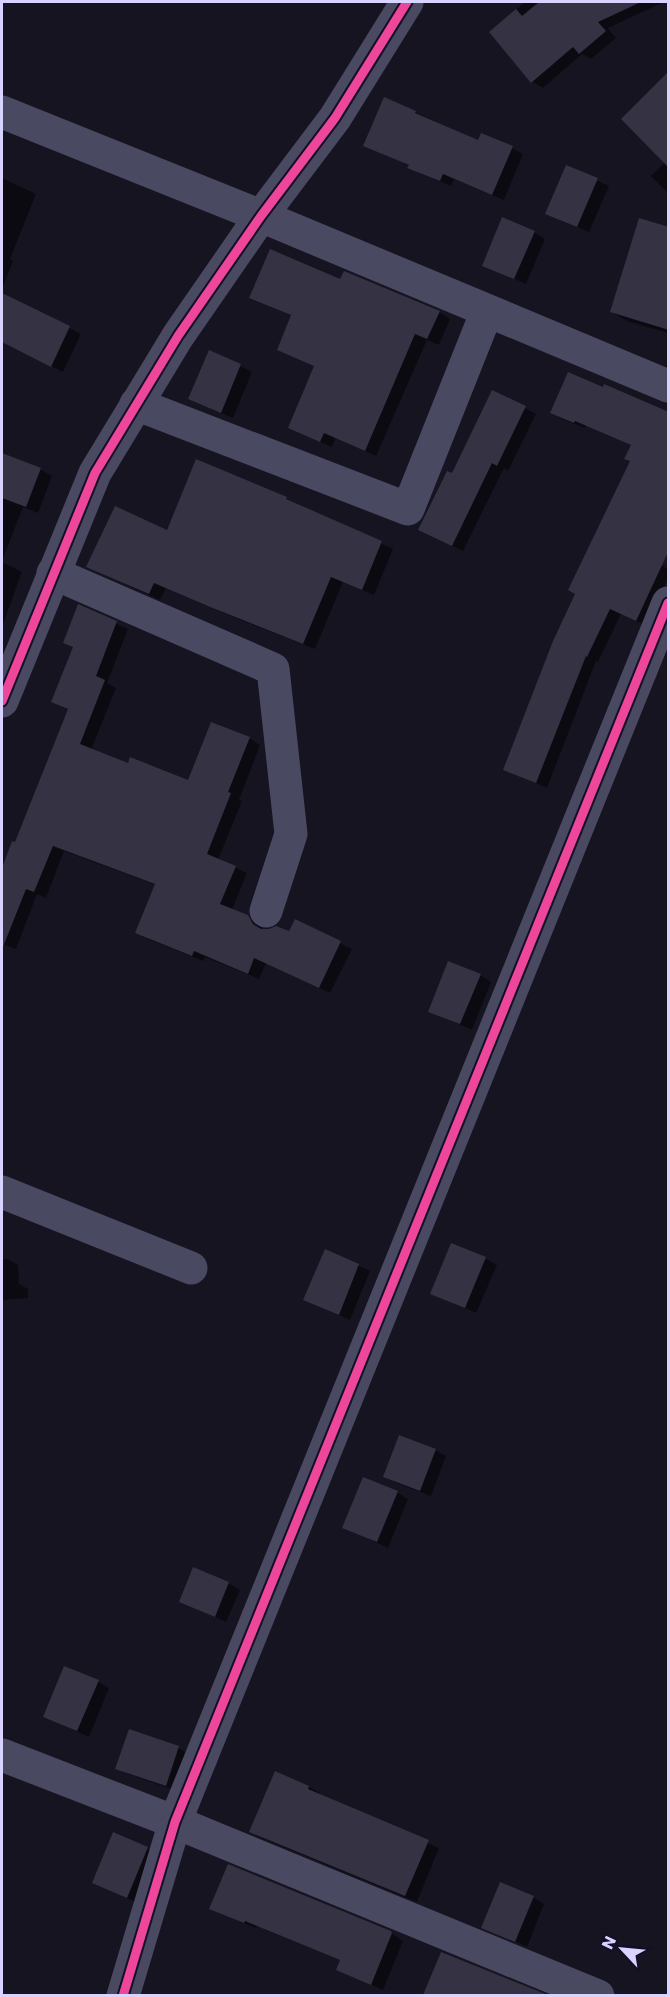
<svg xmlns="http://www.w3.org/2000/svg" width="670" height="1997" viewBox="0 0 670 1997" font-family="Poppins,sans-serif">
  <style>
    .shadow { fill: #0007 }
    .building { fill: #343243 }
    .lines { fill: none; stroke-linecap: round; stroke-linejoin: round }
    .minor { stroke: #4a4962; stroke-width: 33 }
    .cycleway-casing { stroke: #130f26; stroke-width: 13 }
    .cycleway { stroke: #ed469a; stroke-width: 9 }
  </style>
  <rect width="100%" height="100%" fill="#161421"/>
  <!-- shadow -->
  <g class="shadow">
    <polygon points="525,2 664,2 608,28 616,38 591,59 582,54 543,88 532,82 491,32"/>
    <polygon points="668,86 668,193 651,176 665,162"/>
    <polygon points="415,112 478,142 512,148 523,154 504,200 454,179 451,186 420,173 410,166 365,145"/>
    <polygon points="567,167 609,186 589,232 558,219"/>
    <polygon points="2,178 36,194 10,259 13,261 2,289"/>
    <polygon points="668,229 668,333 627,321 612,312"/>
    <polygon points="534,232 545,239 526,284 484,265"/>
    <polygon points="341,281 439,312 450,319 439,345 427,340 376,456 335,438 332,447 301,433 315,366 279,349 293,316 251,298"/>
    <polygon points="20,303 81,334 63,372 2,341"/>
    <polygon points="210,352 252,372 233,418 190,399"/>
    <polygon points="525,408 536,414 508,471 504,468 463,551 431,536 453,475"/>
    <polygon points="552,413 668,414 659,564 668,569 668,578 647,626 621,614 598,662 596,661 547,788 505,769 632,461 632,445 586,425 585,428 562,419"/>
    <polygon points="2,455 40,469 52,476 38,513 23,507 2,561"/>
    <polygon points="197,461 286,499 393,549 374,595 343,582 315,649 223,613 166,588 160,600 88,567 168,532"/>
    <polygon points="2,562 22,572 2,627"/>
    <polygon points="79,606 128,629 107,683 116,688 91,750 129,765 189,782 249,738 260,745 239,800 242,801 218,860 247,873 232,910 259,923 263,931 289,933 295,921 352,949 330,993 266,963 259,979 205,957 203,961 148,939 136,932 156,885 64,851 46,898 37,894 16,949 2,944 2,873 13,843 16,844 69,710 53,702 74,648 65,643"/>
    <polygon points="480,975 491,982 472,1030 430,1011"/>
    <polygon points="326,1251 370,1271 350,1320 305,1300"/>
    <polygon points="485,1258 497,1265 476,1313 432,1293"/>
    <polygon points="2,1259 7,1259 18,1265 19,1284 28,1289 28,1298 2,1300"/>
    <polygon points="435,1450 446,1456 431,1496 396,1483 385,1477"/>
    <polygon points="397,1492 408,1499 388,1548 344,1527"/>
    <polygon points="228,1583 240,1590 226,1622 181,1602"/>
    <polygon points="98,1682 109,1688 89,1737 45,1716"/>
    <polygon points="178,1748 189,1754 177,1791 128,1774 117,1768"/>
    <polygon points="275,1773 309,1787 320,1793 319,1795 439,1848 417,1902 262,1838 251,1832"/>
    <polygon points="147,1848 158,1854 138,1903 94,1883"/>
    <polygon points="533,1897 544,1904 527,1947 483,1927"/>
    <polygon points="222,1914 390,1932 403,1941 383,1990 338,1970 342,1961 257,1926 256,1928"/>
    <polygon points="442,1954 486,1972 544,1996 476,1996 482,1977 469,1996 424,1996"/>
  </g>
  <!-- building -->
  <g class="building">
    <polygon points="539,2 641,2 598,22 606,31 579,54 573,47 531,83 489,32 516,9 522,16"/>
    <polygon points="669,71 669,168 621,119"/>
    <polygon points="384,97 416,111 415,113 478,140 481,133 513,146 492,195 443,174 440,181 407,168 409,165 363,146"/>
    <polygon points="566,165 598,178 577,227 545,214"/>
    <polygon points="502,217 535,231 514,279 482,266"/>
    <polygon points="639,218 669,227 669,330 610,312"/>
    <polygon points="270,249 340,279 344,271 440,311 427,339 415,334 365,451 324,433 320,442 288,428 314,366 277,350 291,315 249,298"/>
    <polygon points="2,293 70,326 51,367 2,342"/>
    <polygon points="209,350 241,364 221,413 188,399"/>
    <polygon points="568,372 603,387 604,384 669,412 669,550 636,621 610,609 587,657 586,656 536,783 503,770 553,641 575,594 568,590 630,461 624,459 631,445 575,421 574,423 550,413"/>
    <polygon points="492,390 526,406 497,466 492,463 452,546 418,530 447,471 452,473"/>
    <polygon points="2,453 41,468 26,507 2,498"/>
    <polygon points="196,459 287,497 286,499 382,541 362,590 331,577 303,644 210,607 154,583 149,594 86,567 115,506 167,530"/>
    <polygon points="78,604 117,621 96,676 105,680 80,744 128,763 130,757 188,780 211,722 250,737 228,792 231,793 207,854 236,866 220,904 248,915 253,924 261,929 269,929 276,926 289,931 295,919 341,941 319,988 254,958 248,974 194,951 192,956 135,933 155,884 53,846 34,892 26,889 3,947 2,946 2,868 12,841 15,842 68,709 51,702 73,647 63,643"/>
    <polygon points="448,961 481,974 460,1024 428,1012"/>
    <polygon points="451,1243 486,1257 465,1308 430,1294"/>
    <polygon points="325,1249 359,1264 339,1315 303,1300"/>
    <polygon points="399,1435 436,1449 420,1491 383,1477"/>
    <polygon points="363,1477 398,1491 377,1542 342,1528"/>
    <polygon points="193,1567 229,1582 215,1617 179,1602"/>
    <polygon points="64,1666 99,1680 77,1731 43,1717"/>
    <polygon points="129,1729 179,1746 166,1786 115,1769"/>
    <polygon points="275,1771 309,1786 308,1789 429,1840 405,1896 249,1832"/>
    <polygon points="113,1832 148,1847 127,1898 92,1883"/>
    <polygon points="228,1864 391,1931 392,1933 371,1985 336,1970 340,1960 245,1921 244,1923 209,1909"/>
    <polygon points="500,1882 534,1896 515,1942 481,1928"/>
    <polygon points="441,1952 548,1995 423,1995"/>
  </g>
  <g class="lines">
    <!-- minor -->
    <g class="minor">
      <polyline points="2,112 261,216 668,386"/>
      <polyline points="136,404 408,509 487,311"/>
      <polyline points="53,573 273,669 291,834 266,911"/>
      <polyline points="2,701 95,473 178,336 261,216 335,118 407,2"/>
      <polyline points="2,1192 191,1268"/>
      <polyline points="2,1755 175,1822 598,1996"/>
      <polyline points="123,1996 175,1822 668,603"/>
    </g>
    <!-- cycleway casing -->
    <g class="cycleway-casing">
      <g id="cycleway">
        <polyline points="2,701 95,473 178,336 261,216 335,118 407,2"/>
        <polyline points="123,1996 175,1822 668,603"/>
      </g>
    </g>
    <!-- cycleway -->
    <use href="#cycleway" class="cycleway"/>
  </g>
  <!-- border -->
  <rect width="670" height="1997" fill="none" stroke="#d9d4ff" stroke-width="6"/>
  <!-- north arrow -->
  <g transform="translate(622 1949) rotate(296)" stroke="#130f26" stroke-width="4.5" paint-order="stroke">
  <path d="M0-4.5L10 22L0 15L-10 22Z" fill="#d9d4ff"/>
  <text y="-9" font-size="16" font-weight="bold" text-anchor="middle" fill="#d9d4ff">N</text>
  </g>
</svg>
